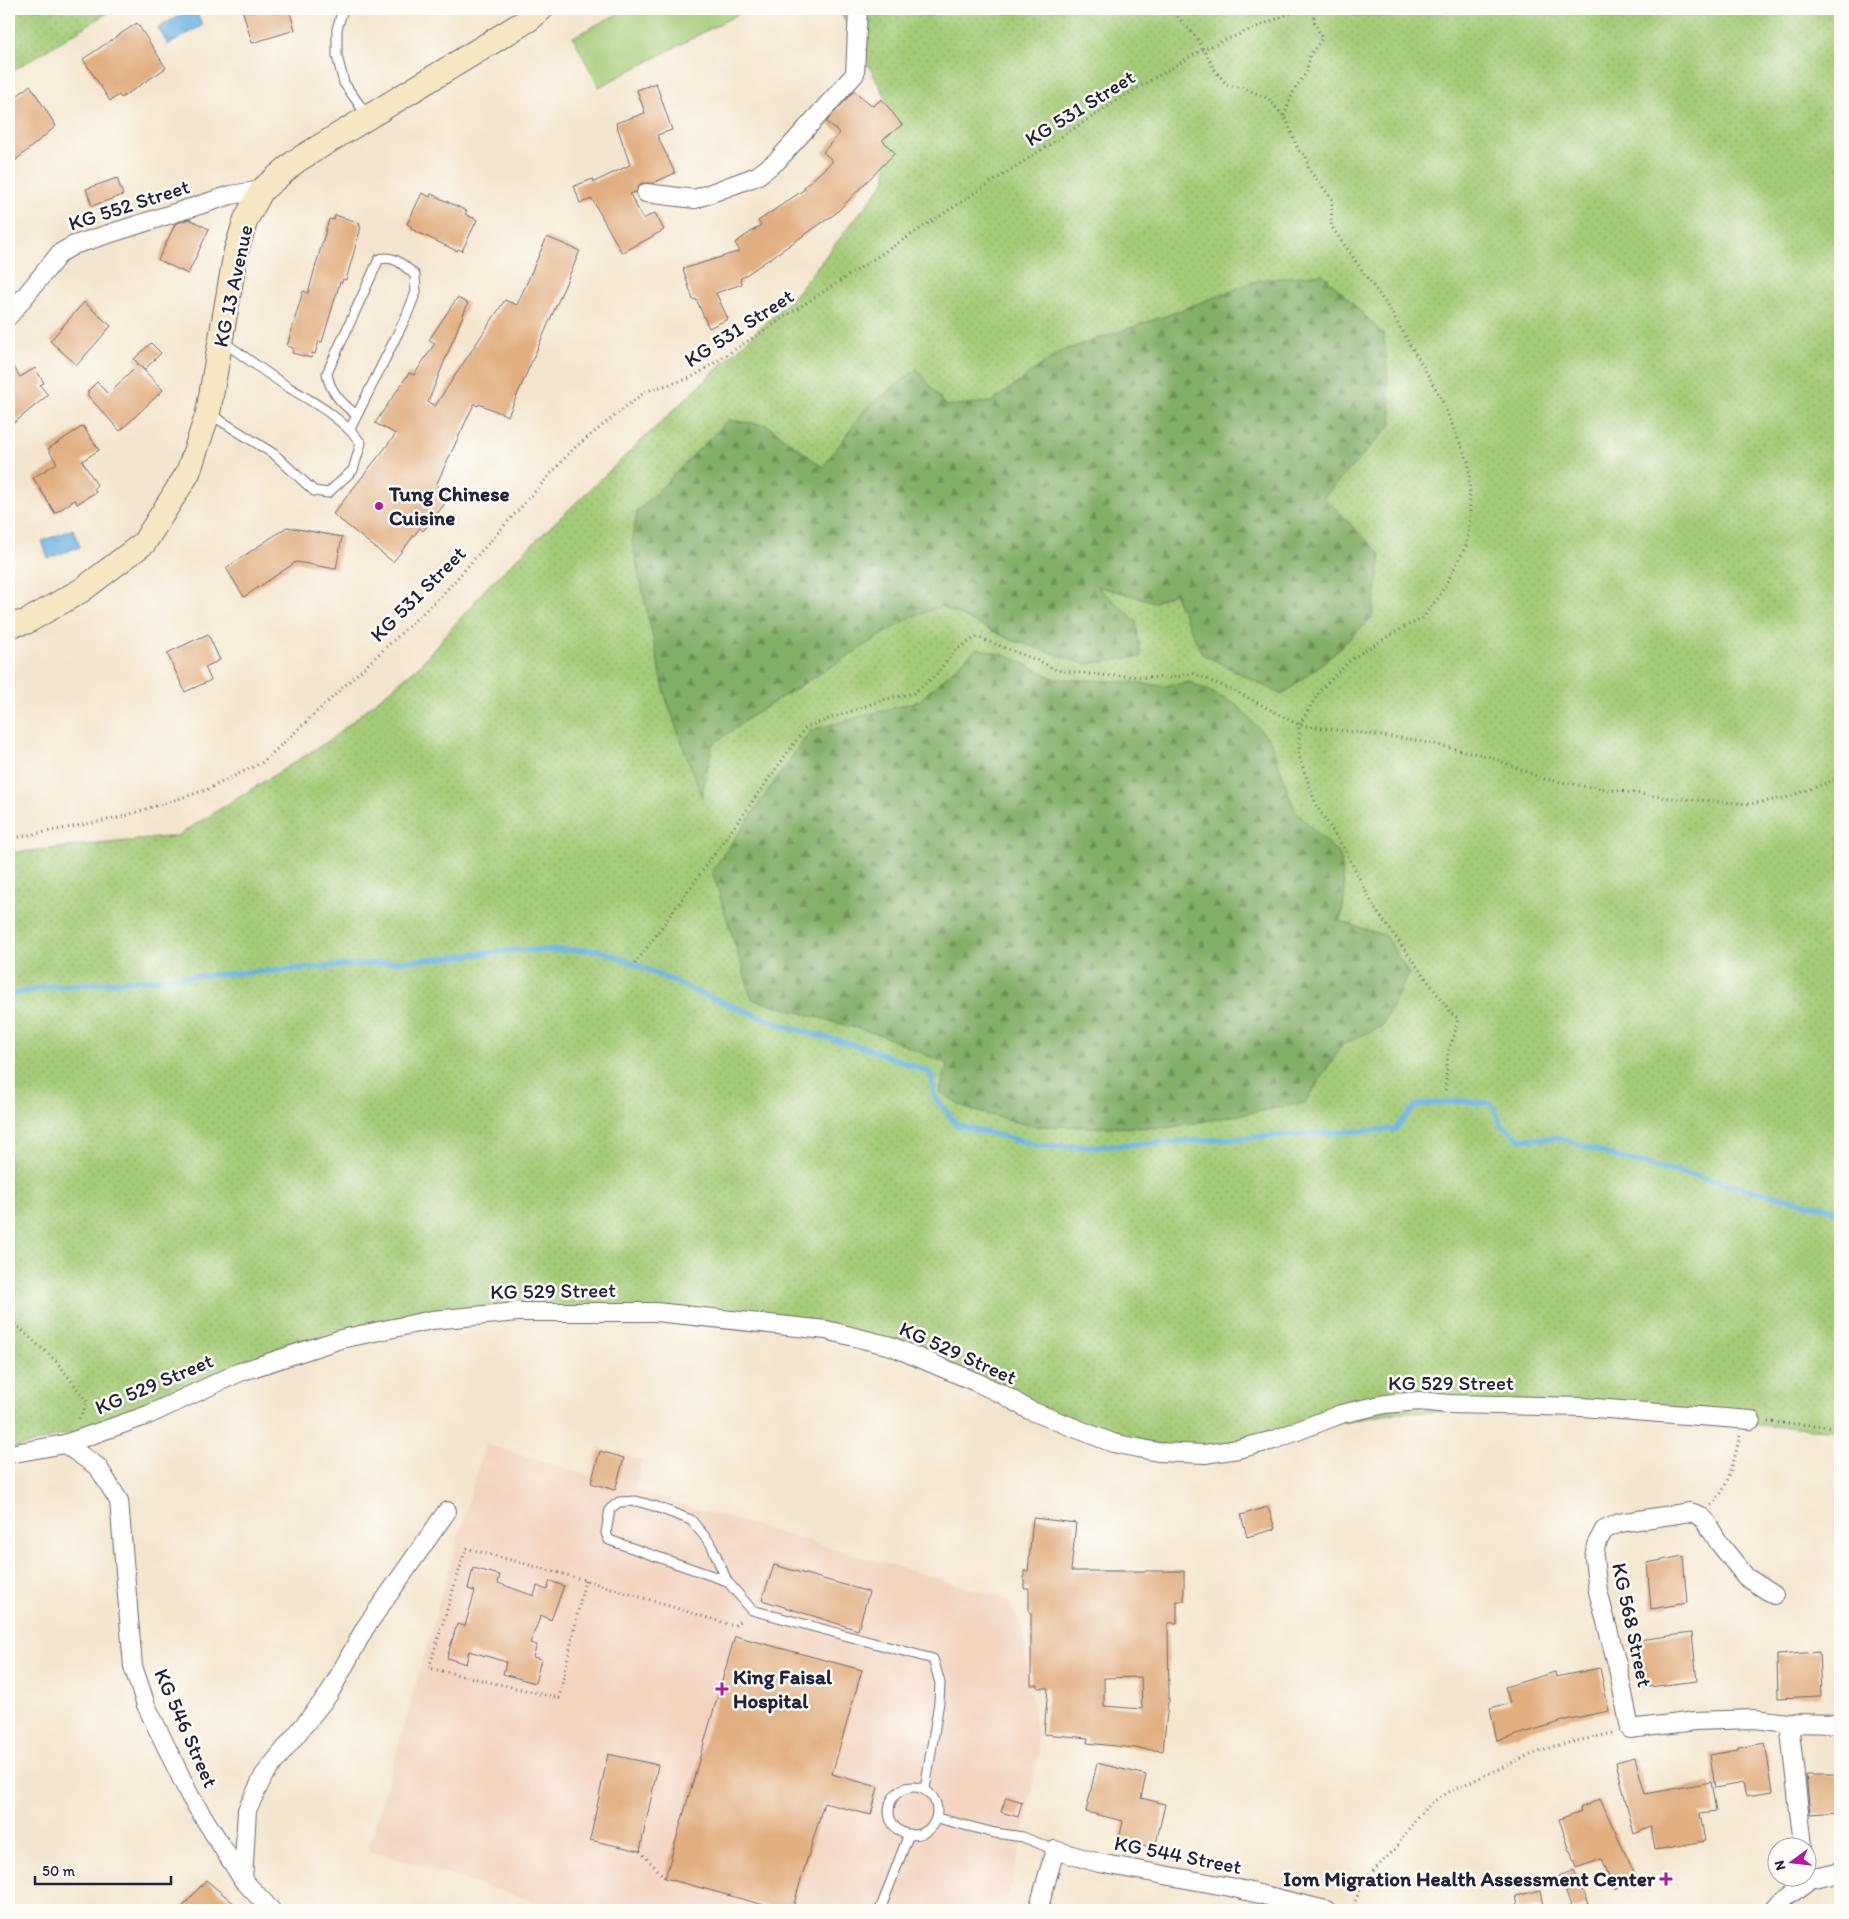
<svg xmlns="http://www.w3.org/2000/svg" width="1849" height="1919" viewBox="0 0 1849 1919" font-family="Itim,sans-serif">
  <style>
    .built { fill: #f3d4bf }
    .grass { fill: url(#grass-dots); stroke: #627658 }
    .forest { fill: url(#forest-firs); stroke: #526851 }
    .park { fill: #a3cb76; stroke: #627658 }
    .water { fill: url(#water-ripples); stroke: #466a8e }
    .lines { fill: none; stroke-linecap: round; stroke-linejoin: round }
    .stream { stroke: #69b3e1; stroke-width: 5.5 }
    .building { fill: #e1ae7f; fill-rule: evenodd }
    .lane-casing { stroke: #6c676e; stroke-width: 11 }
    .street-casing { stroke: #6c676e; stroke-width: 20 }
    .secondary-casing { stroke: #6c676e; stroke-width: 26 }
    .path { stroke: #6c676e; stroke-width: 3; stroke-dasharray: 1 4; stroke-linecap: butt }
    .lane { stroke: #fff; stroke-width: 9 }
    .street { stroke: #fff; stroke-width: 18 }
    .secondary { stroke: #f7e8c3; stroke-width: 24 }
    .poi-dot { fill: #b5179e; stroke: #fdfcf7; stroke-width: 2 }
    .labels { text-anchor: middle; stroke-width: 5; stroke-linejoin: round; paint-order: stroke }
    .street-label { font-size: 21px; fill: #22223b; stroke: #fdfcf7 }
    .poi-label { font-size: 21px; font-weight: bold; fill: #22223b; stroke: #fdfcf7; text-anchor: start }
  </style>
  <defs>
    <pattern id="grass-dots" width="8" height="8" patternUnits="userSpaceOnUse" patternTransform="scale(1.25)"><rect width="8" height="8" fill="#a3cb76"/><path d="M2 2h.1M6 6h.1" fill="none" stroke="#8cae67" stroke-width="1.8" stroke-linecap="round"/></pattern>
    <pattern id="forest-firs" width="22" height="20" patternUnits="userSpaceOnUse" patternTransform="scale(1.25)"><rect width="22" height="20" fill="#82af67"/><path d="M5 1l3.5 6h-7zM16 11l3.5 6h-7z" fill="#6a8e56"/></pattern>
    <pattern id="water-ripples" width="26" height="14" patternUnits="userSpaceOnUse" patternTransform="scale(1.25)"><rect width="26" height="14" fill="#69b3e1"/><path d="M2 4q2-2 4 0t4 0M15 11q2-2 4 0t4 0" fill="none" stroke="#5691b8"/></pattern>
  </defs>
  <rect width="100%" height="100%" fill="#fdfcf7"/>
  <filter id="ink" filterUnits="userSpaceOnUse"><feTurbulence type="fractalNoise" baseFrequency=".02" numOctaves="2"/><feDisplacementMap in="SourceGraphic" scale="10" xChannelSelector="R" yChannelSelector="G"/><feConvolveMatrix kernelMatrix="1 2 1 2 8 2 1 2 1" color-interpolation-filters="sRGB"/></filter>
  <filter id="wash" filterUnits="userSpaceOnUse"><feTurbulence type="fractalNoise" baseFrequency=".0096" numOctaves="4" result="noise"/><feDisplacementMap in="SourceGraphic" scale="20" xChannelSelector="R" yChannelSelector="G"/><feGaussianBlur stdDeviation="1.12" result="paint"/><feColorMatrix in="noise" values="0 0 0 0 0 0 0 0 0 0 0 0 0 0 0 0 0 1.4 0 .05"/><feComposite in="paint" operator="in"/></filter>
  <g filter="url(#wash)">
    <rect width="100%" height="100%" fill="#f4e6ce"/>
    <!-- built -->
    <polygon class="built" points="485,1444 590,1476 598,1447 642,1460 635,1489 680,1504 1007,1599 1022,1627 1039,1752 1023,1837 1005,1910 561,1910 368,1850"/>
    <!-- grass -->
    <g class="grass">
      <polygon points="9,9 114,9 11,72 9,71"/>
      <polygon points="839,9 1840,9 1840,1431 1562,1411 1400,1412 1190,1451 1085,1430 893,1352 779,1323 485,1306 330,1333 216,1373 111,1421 9,1450 9,853 177,836 330,740 420,665 488,586 794,296 886,180 887,100"/>
    </g>
    <!-- forest -->
    <g class="forest">
      <polygon points="1323,274 1384,335 1392,424 1324,497 1381,555 1372,618 1329,658 1282,695 1202,654 1174,593 1155,602 1097,586 1136,621 1141,657 1085,664 1009,639 941,606 906,620 750,717 712,745 702,797 666,699 632,542 637,512 728,420 767,425 823,467 867,407 917,369 946,406 992,402 1059,352 1168,315 1259,280"/>
      <polygon points="977,648 1008,656 1056,679 1117,681 1164,686 1190,682 1237,705 1270,740 1295,811 1340,855 1345,892 1341,921 1386,936 1409,974 1382,1026 1342,1045 1305,1103 1166,1128 1032,1126 967,1109 940,1092 947,1064 881,1035 752,999 712,871 811,730 919,701"/>
    </g>
    <!-- park -->
    <polygon class="park" points="627,9 748,9 599,87 573,37"/>
    <!-- water -->
    <g class="water">
      <polygon points="191,9 194,9 203,25 168,45 158,28"/>
      <polygon points="73,529 80,547 48,558 42,541"/>
    </g>
    <g class="lines">
      <!-- stream -->
      <polyline class="stream" points="9,995 45,987 432,959 514,950 599,950 635,964 699,993 782,1025 872,1050 931,1073 934,1096 957,1125 1042,1146 1101,1146 1395,1129 1416,1105 1459,1101 1491,1103 1502,1125 1521,1139 1560,1138 1616,1157 1840,1211"/>
    </g>
    <g id="blocks">
      <!-- building -->
      <g class="building">
        <polygon points="242,9 289,9 295,30 252,43"/>
        <polygon points="137,23 166,68 121,98 119,95 110,101 83,59"/>
        <polygon points="656,83 672,130 657,135 675,173 653,183 641,183 636,192 630,194 643,219 655,213 664,230 622,253 592,199 580,203 574,186 593,179 594,182 630,165 616,123 645,113 637,90"/>
        <polygon points="30,85 56,126 9,166 9,103"/>
        <polygon points="854,91 873,106 882,99 902,125 882,140 895,153 835,214 740,279 742,284 716,293 728,319 709,328 696,299 693,300 683,269 740,251 735,243 761,225 758,221 805,189 804,187 833,161 823,152 840,133 826,122"/>
        <polygon points="117,178 123,195 92,206 86,189"/>
        <polygon points="422,193 430,197 431,194 467,211 465,214 477,220 462,251 458,249 457,251 411,229 412,227 407,224"/>
        <polygon points="335,215 360,223 359,226 361,227 346,280 343,279 342,283 340,282 322,342 319,341 315,354 312,353 311,358 292,353 293,348 287,346 303,291 308,293 329,219 334,220"/>
        <polygon points="189,219 209,229 188,274 158,260 175,224"/>
        <polygon points="547,237 580,251 508,416 479,404 478,406 474,404 436,485 451,496 423,531 420,528 393,562 333,514 396,434 375,423 409,373 414,375 435,343 429,340 457,298 468,303 428,402 435,406 505,300 517,305"/>
        <polygon points="84,302 111,326 77,365 50,341"/>
        <polygon points="151,343 161,353 144,370 134,359"/>
        <polygon points="9,359 20,377 35,368 44,383 40,385 48,395 9,427"/>
        <polygon points="138,364 163,390 120,431 88,396 88,391 97,382 108,394"/>
        <polygon points="83,426 99,450 82,461 97,485 94,488 96,492 77,504 75,500 55,513 33,478 57,463 48,449"/>
        <polygon points="287,527 342,537 336,569 296,562 244,597 226,568"/>
        <polygon points="208,634 220,660 205,667 211,680 185,692 167,653"/>
        <polygon points="600,1451 624,1458 615,1490 591,1483"/>
        <polygon points="1268,1507 1275,1529 1247,1537 1241,1515"/>
        <path d="M1033,1518l43,5 -5,48h113v30h-7v22h-9l1,79h-1l-5,49 -76,-8 1,-5 -44,-4 4,-46h-10v-3h-7v-73h-2v-24h-5v-17h4zM1141,1677l1,32 -38,-3v-28z"/>
        <polygon points="1683,1556 1687,1603 1651,1609 1647,1563"/>
        <polygon points="774,1565 869,1592 858,1630 762,1600"/>
        <polygon points="473,1568 500,1575 498,1583 534,1596 537,1586 547,1590 550,1581 564,1586 551,1620 541,1615 530,1643 537,1645 533,1657 541,1659 535,1683 503,1674 506,1662 469,1651 466,1664 447,1658 457,1624 465,1626 475,1591 468,1589"/>
        <polygon points="1692,1633 1697,1681 1641,1688 1638,1640"/>
        <polygon points="735,1636 862,1670 832,1774 878,1787 871,1815 824,1803 792,1910 782,1910 665,1878"/>
        <polygon points="1819,1652 1821,1696 1778,1698 1777,1655"/>
        <polygon points="1600,1668 1609,1711 1570,1719 1497,1741 1490,1708 1510,1703 1505,1687 1555,1672 1556,1677"/>
        <polygon points="1765,1743 1773,1792 1746,1796 1743,1783 1715,1788 1710,1755 1738,1750 1738,1748"/>
        <polygon points="608,1754 658,1765 640,1851 590,1840"/>
        <polygon points="1635,1757 1645,1794 1711,1782 1716,1812 1700,1814 1705,1841 1655,1850 1651,1827 1634,1834 1616,1762"/>
        <polygon points="1097,1763 1146,1775 1141,1798 1165,1804 1155,1848 1119,1839 1123,1821 1086,1812"/>
        <polygon points="1806,1775 1840,1775 1840,1812 1810,1814"/>
        <polygon points="1006,1797 1022,1802 1018,1817 1001,1812"/>
        <polygon points="1600,1799 1637,1879 1614,1889 1602,1859 1576,1868 1559,1819 1581,1811 1580,1808"/>
        <polygon points="1574,1870 1588,1904 1573,1910 1559,1876"/>
        <polygon points="206,1880 242,1910 180,1910"/>
        <polygon points="1541,1890 1544,1906 1519,1910 1516,1896"/>
      </g>
    </g>
  </g>
  <g filter="url(#ink)">
    <use href="#blocks" fill-opacity="0" stroke="#6c676e" stroke-width="1"/>
    <g class="lines">
      <!-- lane casing -->
      <g class="lane-casing">
        <g id="lane">
          <polyline points="343,9 337,29 337,56 344,83 368,117"/>
          <path d="M210,414l64,40 40,37 14,2 25,-23 8,-27c-19,-25 -46,-40 -73,-56 -22,-14 -44,-31 -66,-46"/>
          <path d="M350,429l56,-112 10,-25 -1,-17c-12,-10 -20,-20 -36,-16l-52,114c2,17 16,32 30,42"/>
          <polyline points="727,1581 609,1540 606,1533 610,1509 619,1502 636,1501 654,1506 691,1520 711,1544 727,1581 752,1610 933,1659 940,1683 939,1702 925,1789"/>
          <circle cx="913" cy="1811" r="24"/>
          <polyline points="937,1818 995,1833 1023,1837 1055,1850"/>
          <polyline points="880,1910 909,1834"/>
        </g>
      </g>
      <!-- street casing -->
      <g class="street-casing">
        <g id="street">
          <polyline points="646,193 695,199 757,176 777,161 855,74 858,9"/>
          <polyline points="9,316 60,253 74,245 231,195 262,190"/>
          <polyline points="65,1444 98,1467 119,1501 133,1666 146,1705 190,1796 243,1880 271,1910"/>
          <polyline points="9,1454 65,1444 148,1415 240,1372 341,1339 432,1320 517,1312 656,1312 826,1330 891,1346 976,1382 1004,1395 1029,1410 1113,1443 1158,1452 1205,1454 1238,1449 1274,1440 1341,1414 1385,1404 1419,1401 1449,1404 1582,1407 1751,1420"/>
          <polyline points="1774,1595 1746,1577 1719,1543 1705,1520 1699,1515 1690,1512 1619,1523 1604,1530 1596,1545 1594,1558 1598,1591 1618,1668 1630,1729 1695,1721 1754,1719 1789,1723 1840,1724"/>
          <polyline points="1789,1723 1803,1846"/>
          <polyline points="243,1880 247,1810 264,1775 329,1694 365,1628 447,1511"/>
          <polyline points="1038,1910 1055,1850 1099,1863 1230,1887 1326,1910"/>
          <polyline points="1774,1910 1783,1900 1810,1879 1840,1872"/>
        </g>
      </g>
      <!-- secondary casing -->
      <g class="secondary-casing">
        <polyline id="secondary" points="9,625 26,622 82,590 144,543 188,473 208,413 236,251 246,219 262,190 296,161 528,20 541,9"/>
      </g>
      <!-- path -->
      <g class="path">
        <polyline points="1171,9 1199,41 1214,69 1227,85 1244,88 1269,99 1287,121 1298,150 1306,156 1309,170 1332,199 1331,226 1388,307 1439,394 1469,464 1470,516 1466,546 1440,595 1422,619 1406,626 1354,657 1321,689 1299,725 1299,756 1316,805 1345,850 1375,909 1452,1014 1458,1018 1455,1033 1448,1052 1445,1094"/>
        <polyline points="1284,116 1294,90 1306,73 1310,55 1322,39 1314,21 1314,9"/>
        <polyline points="9,839 118,818 206,790 263,762 443,594 573,449 646,391 691,378 1124,96 1204,49 1300,9"/>
        <polyline points="635,964 806,727 886,699 914,693 935,676 954,651 977,637 1039,661 1056,670 1099,675 1171,678 1193,673 1243,695 1299,725 1415,740 1491,757 1544,779 1584,786 1669,798 1750,804 1785,798 1840,778"/>
        <polyline points="9,1316 15,1324 57,1362 88,1403 77,1422"/>
        <polyline points="1768,1422 1840,1427"/>
        <path d="M1711,1505c18,-15 23,-47 29,-69"/>
        <polyline points="585,1580 559,1698 429,1668 466,1548 585,1580 734,1626 742,1619"/>
        <polyline points="640,1851 665,1878"/>
        <polyline points="1351,1910 1362,1886 1369,1875 1395,1849 1417,1817 1430,1804 1448,1792 1525,1757 1555,1746 1613,1733"/>
      </g>
      <!-- lane -->
      <use href="#lane" class="lane"/>
      <!-- street -->
      <use href="#street" class="street"/>
      <!-- secondary -->
      <use href="#secondary" class="secondary"/>
    </g>
  </g>
  <!-- markers -->
  <g class="poi-dot">
    <circle cx="379" cy="506" r="5"/>
    <path d="M719.5 1681.5h5v5h5v5h-5v5h-5v-5h-5v-5h5z"/>
    <path d="M1663.5 1871.5h5v5h5v5h-5v5h-5v-5h-5v-5h5z"/>
  </g>
  <g class="labels">
    <!-- street labels -->
    <g class="street-label">
      <text transform="translate(1080 108) rotate(-32)" y="7">KG 531 Street</text>
      <text transform="translate(129 205) rotate(-18)" y="7">KG 552 Street</text>
      <text transform="translate(233 286) rotate(-78)" y="7">KG 13 Avenue</text>
      <text transform="translate(739 328) rotate(-33)" y="7">KG 531 Street</text>
      <text transform="translate(418 594) rotate(-45)" y="7">KG 531 Street</text>
      <text transform="translate(553 1291) rotate(-1)" y="7">KG 529 Street</text>
      <text transform="translate(958 1353) rotate(24)" y="7">KG 529 Street</text>
      <text x="1451" y="1390">KG 529 Street</text>
      <text transform="translate(154 1384) rotate(-23)" y="7">KG 529 Street</text>
      <text transform="translate(1632 1625) rotate(78)" y="7">KG 568 Street</text>
      <text transform="translate(186 1728) rotate(66)" y="7">KG 546 Street</text>
      <text transform="translate(1178 1855) rotate(11)" y="7">KG 544 Street</text>
    </g>
    <!-- poi labels -->
    <g class="poi-label">
      <text x="389" y="501">Tung Chinese<tspan x="389" dy="24">Cuisine</tspan></text>
      <text x="733" y="1684">King Faisal<tspan x="733" dy="24">Hospital</tspan></text>
      <text x="1655" y="1886" text-anchor="end">Iom Migration Health Assessment Center</text>
    </g>
  </g>
  <!-- margin -->
  <rect width="1849" height="1919" fill="none" stroke="#fdfcf7" stroke-width="30"/>
  <!-- north arrow -->
  <g transform="translate(1792 1862) rotate(255)"><circle r="24" fill="#fdfcf7" stroke="#a5a5ac"/>
  <path d="M0-4L9 19L0 12L-9 19Z" fill="#b5179e"/>
  <text y="-8" font-size="14" font-weight="bold" text-anchor="middle" fill="#22223b">N</text>
  </g>
  <!-- scale -->
  <path d="M35 1876v8h136v-8" fill="none" stroke="#22223b" stroke-width="2.5"/>
  <text x="42" y="1876" font-size="15" fill="#22223b" stroke="#fdfcf7" stroke-width="4" paint-order="stroke">50 m</text>
</svg>
